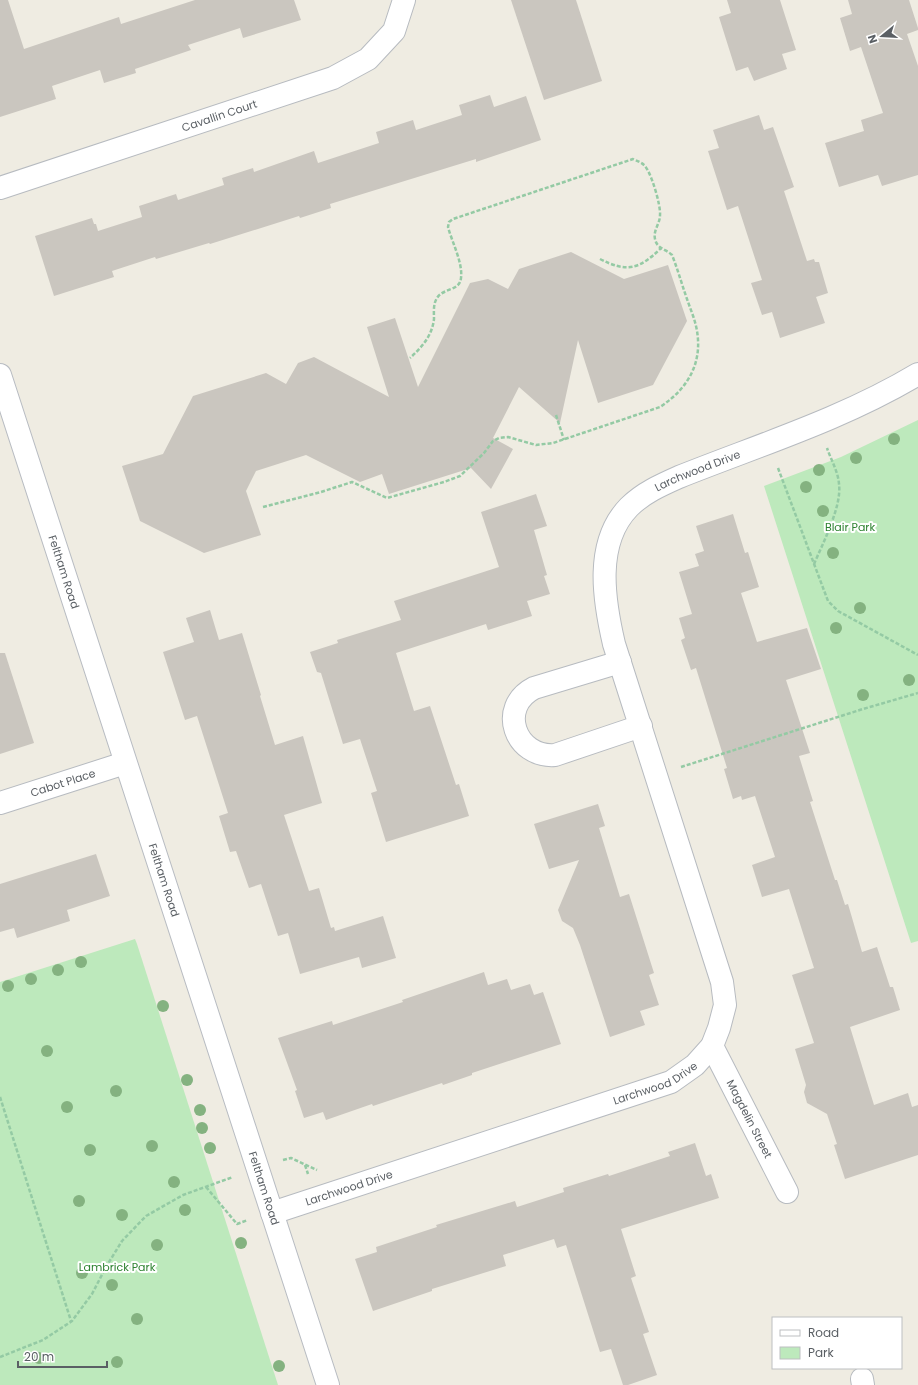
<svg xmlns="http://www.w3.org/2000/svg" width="918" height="1385" viewBox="0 0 918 1385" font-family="Poppins,sans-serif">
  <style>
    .green { fill: #bde9bc }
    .building { fill: #cac6bf }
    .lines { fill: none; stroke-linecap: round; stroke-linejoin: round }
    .street-casing { stroke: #b7bbc0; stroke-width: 24 }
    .secondary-casing { stroke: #b8bcc2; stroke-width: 24 }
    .path { stroke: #94caa4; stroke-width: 2.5; stroke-dasharray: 4 2; stroke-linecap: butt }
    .street { stroke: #fff; stroke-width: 22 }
    .secondary { stroke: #fff; stroke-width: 22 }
    .tree { fill: #84b280 }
    .labels { text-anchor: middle; stroke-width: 4; stroke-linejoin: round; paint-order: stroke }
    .street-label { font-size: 11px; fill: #5a5f64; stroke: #fff }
    .park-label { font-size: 11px; fill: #2d8230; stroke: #fff }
  </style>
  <rect width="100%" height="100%" fill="#efece2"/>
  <!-- green -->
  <g class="green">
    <polygon points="918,420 918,941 911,943 764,486 841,457"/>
    <polygon points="135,939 137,944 278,1385 0,1385 0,982"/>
  </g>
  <!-- building -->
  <g class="building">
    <polygon points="0,0 8,0 24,49 119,17 121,24 195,0 294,0 301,20 243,38 240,28 188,45 191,50 135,69 136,73 104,83 100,70 52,86 56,99 0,117"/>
    <polygon points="511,0 576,0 602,81 544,100"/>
    <polygon points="727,0 780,0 796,50 782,54 787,69 754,81 748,67 736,71 719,17 731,13"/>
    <polygon points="848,0 909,0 918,28 918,30 907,34 918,66 918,175 882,186 878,175 839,187 825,143 864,131 861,120 883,113 861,47 850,51 840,18 852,14"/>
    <polygon points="490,95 494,107 526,96 541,140 476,162 476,159 330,204 331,208 300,218 299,216 210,244 209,243 156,259 155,257 112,271 114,277 54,296 35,236 92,218 94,224 96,224 98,231 142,217 139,206 176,194 178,200 224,185 222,178 253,168 254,172 314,151 318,163 379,143 376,132 413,120 416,130 462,115 459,105"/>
    <polygon points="759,115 764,130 773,127 794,187 784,191 807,261 814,259 815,262 819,262 828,293 816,297 825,323 780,338 772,312 762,315 751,283 762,280 738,206 727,210 708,151 719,148 713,130"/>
    <polygon points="571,252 624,279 668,265 687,321 653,385 598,403 578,340 560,423 519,387 493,438 513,449 491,489 471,468 389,494 382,474 360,482 306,455 256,471 246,491 261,535 204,553 140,521 122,466 163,454 193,396 266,373 286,384 298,363 314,357 389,397 367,327 395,318 418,387 470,283 488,279 508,289 519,269"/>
    <polygon points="536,494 547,526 534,530 547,575 544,576 550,594 527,601 532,616 488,630 486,624 396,653 414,711 430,706 456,785 459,784 469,816 386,842 371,793 377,791 360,739 343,744 321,673 317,672 310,652 338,643 337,640 401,620 394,601 499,567 481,512"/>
    <polygon points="733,514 745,553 748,552 759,587 741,593 757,642 807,628 821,669 786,680 810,753 799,756 813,801 810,802 835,880 837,880 845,905 848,904 862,952 877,947 890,987 893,987 900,1010 850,1027 874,1105 908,1093 912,1107 918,1105 918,1155 845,1179 834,1145 837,1144 827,1114 807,1103 804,1092 806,1085 795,1049 814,1043 792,975 814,968 789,889 762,897 752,865 775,857 755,796 742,800 741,796 733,799 724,769 727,768 696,668 691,670 681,640 685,638 679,618 692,614 679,572 699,566 695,554 704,551 696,526"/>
    <polygon points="210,610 219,640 242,633 261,695 260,696 275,745 303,736 322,803 284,815 309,891 319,888 331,928 334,927 335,931 383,916 396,958 362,968 359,957 300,974 288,933 278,936 261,884 249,888 236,851 230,852 219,816 228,813 197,716 185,720 163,652 194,642 186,618"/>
    <polygon points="0,653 5,653 34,743 0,754"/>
    <polygon points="598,804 605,826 599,828 620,897 629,894 654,973 649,975 659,1005 640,1011 645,1025 610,1037 580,945 573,928 562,921 558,910 579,860 549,869 534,824"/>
    <polygon points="96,854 110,896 67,910 70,921 17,938 14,928 0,932 0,884"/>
    <polygon points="484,972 488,985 507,979 511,990 530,984 534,995 543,992 561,1044 472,1073 472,1075 443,1085 442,1083 373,1106 372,1104 326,1120 323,1112 304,1118 295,1091 297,1090 278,1038 332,1021 333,1025 403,1002 402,1000"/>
    <polygon points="695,1143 706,1176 711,1174 719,1198 621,1229 636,1276 631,1278 649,1332 643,1334 657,1375 628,1385 623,1385 611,1349 600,1352 566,1245 557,1248 554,1239 503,1255 506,1266 432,1289 432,1291 373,1311 355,1259 377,1252 376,1247 437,1227 436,1225 515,1201 517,1207 564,1192 563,1188 608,1174 609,1176 670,1156 668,1152"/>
  </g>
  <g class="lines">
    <!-- street casing -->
    <g class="street-casing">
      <g id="street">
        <path id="s1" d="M0,188l333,-110 35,-19 26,-28 10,-31"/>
        <path d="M620,662l-86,26c-37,19 -19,70 21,67l86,-29"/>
        <path id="s2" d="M0,803l125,-40"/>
        <path id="s3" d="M712,1046l75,146"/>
        <path id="s4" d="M272,1213l399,-131 24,-17 17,-19 7,-18 6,-23 -3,-23 -108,-338c-10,-43 -20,-101 15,-137 14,-14 32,-22 50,-30 80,-32 164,-58 239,-103"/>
        <polyline points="862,1379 863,1385"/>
      </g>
    </g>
    <!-- secondary casing -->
    <g class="secondary-casing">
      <g id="secondary">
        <path id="s5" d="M0,375l328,1010"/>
      </g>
    </g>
    <!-- path -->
    <g class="path">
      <path d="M600,259c27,14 40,10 61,-11"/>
      <polyline points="556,415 564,440"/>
      <polyline points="778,468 828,601 838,611 918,655"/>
      <path d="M263,507l58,-15 31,-10 35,16 57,-16 16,-6 24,-23 9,-12 6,-3 9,-1 28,8 17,-2 107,-36c29,-19 44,-46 36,-81 -2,-9 -6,-18 -9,-27 -5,-14 -9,-29 -15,-44 -6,-6 -15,-6 -17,-16 -2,-9 5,-15 5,-24 1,-9 -9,-44 -16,-50 -3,-3 -7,-4 -11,-6l-180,60 -4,3 -1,5c4,15 15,36 13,51 -1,13 -18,10 -24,20 -4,6 -3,14 -3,21 -2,17 -12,28 -24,39"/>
      <path d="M814,564c9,-21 28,-58 25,-80 -1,-13 -8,-24 -12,-36"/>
      <polyline points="681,767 863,709 918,693"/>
      <polyline points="0,1097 71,1321"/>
      <polyline points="283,1160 291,1158 317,1170"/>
      <polyline points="305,1165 308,1174"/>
      <polyline points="206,1187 237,1224 248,1220"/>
      <polyline points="0,1357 43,1340 72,1321 92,1294 106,1267 122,1241 146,1216 183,1195 233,1177"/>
    </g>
    <!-- street -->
    <use href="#street" class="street"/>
    <!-- secondary -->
    <use href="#secondary" class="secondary"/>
  </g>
  <!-- trees -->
  <g class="tree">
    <circle cx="894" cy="439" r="6"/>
    <circle cx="856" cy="458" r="6"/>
    <circle cx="819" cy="470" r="6"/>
    <circle cx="806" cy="487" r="6"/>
    <circle cx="823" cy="511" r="6"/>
    <circle cx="833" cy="553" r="6"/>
    <circle cx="860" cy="608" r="6"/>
    <circle cx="836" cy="628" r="6"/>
    <circle cx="909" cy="680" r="6"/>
    <circle cx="863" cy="695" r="6"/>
    <circle cx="81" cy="962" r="6"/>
    <circle cx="58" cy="970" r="6"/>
    <circle cx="31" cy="979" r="6"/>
    <circle cx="8" cy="986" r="6"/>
    <circle cx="163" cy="1006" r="6"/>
    <circle cx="47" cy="1051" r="6"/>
    <circle cx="187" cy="1080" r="6"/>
    <circle cx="116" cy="1091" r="6"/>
    <circle cx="67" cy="1107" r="6"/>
    <circle cx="200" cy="1110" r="6"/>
    <circle cx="202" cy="1128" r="6"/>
    <circle cx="152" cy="1146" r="6"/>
    <circle cx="210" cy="1148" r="6"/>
    <circle cx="90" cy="1150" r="6"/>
    <circle cx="174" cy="1182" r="6"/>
    <circle cx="79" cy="1201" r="6"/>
    <circle cx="185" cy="1210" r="6"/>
    <circle cx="122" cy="1215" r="6"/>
    <circle cx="241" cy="1243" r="6"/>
    <circle cx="157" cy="1245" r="6"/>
    <circle cx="82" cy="1273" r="6"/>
    <circle cx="112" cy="1285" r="6"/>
    <circle cx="137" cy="1319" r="6"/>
    <circle cx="39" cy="1358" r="6"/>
    <circle cx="117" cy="1362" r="6"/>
    <circle cx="279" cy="1366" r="6"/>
  </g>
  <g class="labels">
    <!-- street labels -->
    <g class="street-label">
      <text dy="4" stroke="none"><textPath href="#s1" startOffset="231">Cavallin Court</textPath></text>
      <text dy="4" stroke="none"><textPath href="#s4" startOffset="1118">Larchwood Drive</textPath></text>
      <text dy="4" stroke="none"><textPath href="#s5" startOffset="207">Feltham Road</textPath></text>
      <text dy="4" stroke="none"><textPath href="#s2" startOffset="66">Cabot Place</textPath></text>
      <text dy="4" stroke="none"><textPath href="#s5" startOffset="531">Feltham Road</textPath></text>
      <text dy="4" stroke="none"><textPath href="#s4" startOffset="405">Larchwood Drive</textPath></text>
      <text dy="4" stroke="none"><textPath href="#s3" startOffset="82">Magdelin Street</textPath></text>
      <text dy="4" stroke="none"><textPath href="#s4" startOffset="81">Larchwood Drive</textPath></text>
      <text dy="4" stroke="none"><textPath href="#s5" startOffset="855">Feltham Road</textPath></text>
    </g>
    <!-- park labels -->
    <g class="park-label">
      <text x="850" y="531">Blair Park</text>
      <text x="117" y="1271">Lambrick Park</text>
    </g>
  </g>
  <!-- legend -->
  <rect x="772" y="1317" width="130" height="52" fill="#ffffff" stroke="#bdbfc1"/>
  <rect x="780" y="1330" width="20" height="6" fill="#ffffff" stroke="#bdbfc1"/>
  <text x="808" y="1337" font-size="12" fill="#5a5f64">Road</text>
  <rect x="780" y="1347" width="20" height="12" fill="#bde9bc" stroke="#bdbfc1"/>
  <text x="808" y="1357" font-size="12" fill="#5a5f64">Park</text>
  <!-- north arrow -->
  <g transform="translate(882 36) rotate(252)" stroke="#ffffff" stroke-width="3" paint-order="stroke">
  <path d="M0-3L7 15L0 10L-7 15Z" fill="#5a5f64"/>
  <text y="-6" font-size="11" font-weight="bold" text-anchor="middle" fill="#5a5f64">N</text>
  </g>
  <!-- scale -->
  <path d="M18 1361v6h89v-6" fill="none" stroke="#5a5f64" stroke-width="2"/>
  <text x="24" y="1361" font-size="12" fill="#5a5f64" stroke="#ffffff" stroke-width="3" paint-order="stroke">20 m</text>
</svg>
